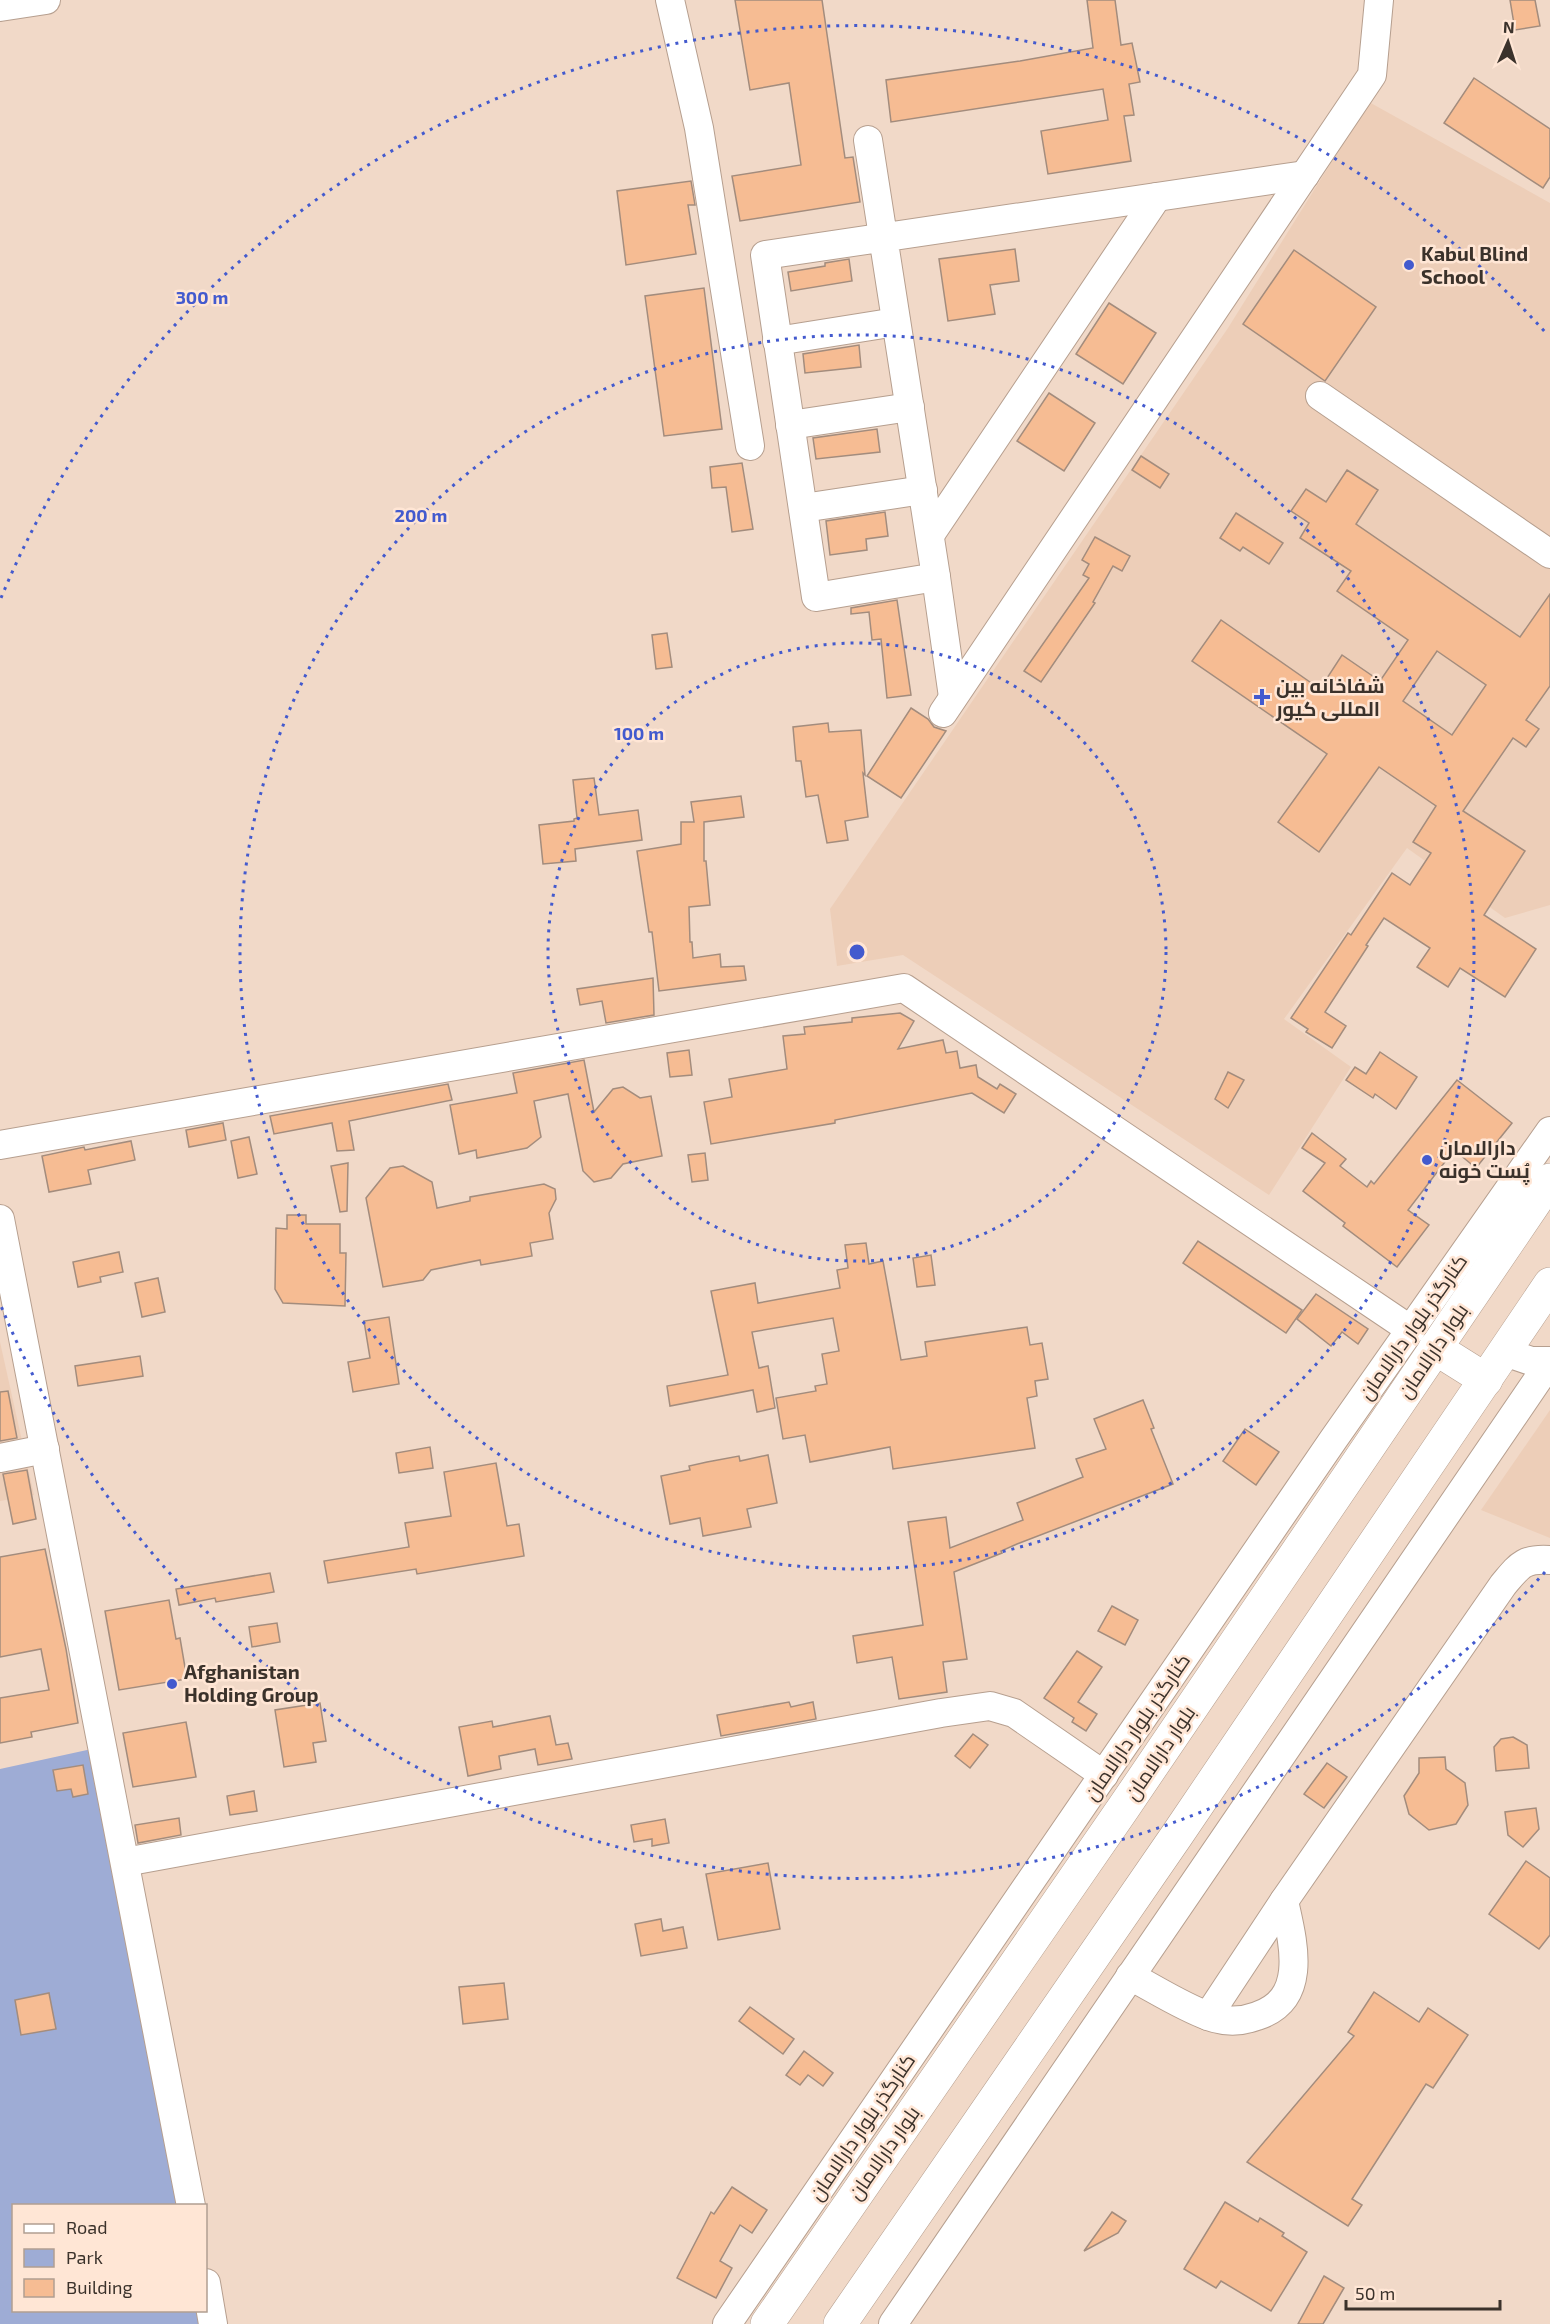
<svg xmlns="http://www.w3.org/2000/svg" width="1550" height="2324" viewBox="0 0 1550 2324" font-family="'Exo 2',Cairo,sans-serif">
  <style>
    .built { fill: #edceb8 }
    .green { fill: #9eacd5 }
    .building { fill: #f6bc93; stroke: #a38c7d; stroke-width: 1.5; fill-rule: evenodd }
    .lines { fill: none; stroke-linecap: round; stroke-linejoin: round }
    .minor-casing { stroke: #b69f8f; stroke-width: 30 }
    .major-casing { stroke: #b69f8f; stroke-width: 34 }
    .minor { stroke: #fff; stroke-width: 28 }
    .major { stroke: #fff; stroke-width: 33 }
    .ring { fill: none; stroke: #435ace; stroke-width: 3; stroke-dasharray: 3 6 }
    .poi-dot { fill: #435ace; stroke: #ffe6d5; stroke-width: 2 }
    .labels { text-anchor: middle; stroke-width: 5; stroke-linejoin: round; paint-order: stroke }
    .poi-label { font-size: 20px; font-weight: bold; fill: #3b322b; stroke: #ffe6d5; text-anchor: start }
    .street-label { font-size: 20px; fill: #3b322b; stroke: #ffe6d5 }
    .centre { fill: #435ace; stroke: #ffe6d5; stroke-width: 3 }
    .ring-label { font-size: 18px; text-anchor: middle; font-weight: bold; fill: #435ace; stroke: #ffe6d5; stroke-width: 5; stroke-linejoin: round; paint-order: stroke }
  </style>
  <rect width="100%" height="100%" fill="#f1d9c8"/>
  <!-- built -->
  <g class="built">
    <polygon points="1369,102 1550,203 1550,905 1505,918 1407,848 1284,1019 1351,1067 1269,1195 903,955 837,966 830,909 1228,328"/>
    <polygon points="0,1342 34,1495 0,1501"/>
    <polygon points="1550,1410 1550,1538 1481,1510"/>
  </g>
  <!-- green -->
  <polygon class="green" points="110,1745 181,2205 14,2206 14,2310 200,2311 203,2324 0,2324 0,1769"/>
  <!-- building -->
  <g class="building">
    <polygon points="735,0 822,0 845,158 853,157 860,202 740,221 732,176 801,165 789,83 750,90"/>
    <polygon points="1087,0 1115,0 1121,45 1132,43 1140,82 1129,84 1134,115 1124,116 1131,161 1048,174 1041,131 1108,120 1103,89 891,122 886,80 1020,61 1093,48"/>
    <polygon points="1510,0 1535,0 1540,26 1515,30"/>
    <polygon points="1474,78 1550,129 1550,177 1543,188 1444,123"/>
    <polygon points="691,181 695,205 688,205 696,254 626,265 617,191"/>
    <polygon points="1015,249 1019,281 990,285 995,314 948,321 939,259"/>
    <polygon points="1294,250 1376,307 1325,381 1243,324"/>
    <polygon points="849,259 852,281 791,291 788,272 825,266 825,263"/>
    <polygon points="704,288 722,429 664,436 645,296"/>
    <polygon points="1109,303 1156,333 1123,384 1076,354"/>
    <polygon points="859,345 861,367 805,373 803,354"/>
    <polygon points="1049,393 1095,423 1064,471 1017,441"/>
    <polygon points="877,429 880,452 816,459 813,438"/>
    <polygon points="1141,456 1169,474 1160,488 1132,470"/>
    <polygon points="742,463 753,529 732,532 726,487 712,488 710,467"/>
    <path d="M1347,470l31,20 -22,34 164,113 30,-43v92l-24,34 13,9 -13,18 -13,-9 -50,73 62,40 -41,64 52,34 -31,48 -45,-29 -12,19 -31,-20 13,-19 -46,-30 -18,27 2,1 -43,66 21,14 -14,22 -26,-16 2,-3 -17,-11 57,-85 3,2 41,-62 18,12 21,-32 -18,-11 23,-36 -57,-39 -60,85 -41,-30 49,-68 -135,-93 29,-41 99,69 22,-34 38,26 28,-41 -71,-49 14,-20 -51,-33 9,-15 -18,-12 15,-22 20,13zM1437,651l49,34 -34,50 -49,-34z"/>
    <polygon points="885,512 888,536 866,539 867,550 830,555 826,521"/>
    <polygon points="1236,513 1283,543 1269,564 1243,547 1240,551 1220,538"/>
    <polygon points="1095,537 1130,556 1122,571 1113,566 1093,602 1095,603 1041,682 1024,671 1089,578 1083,575 1089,564 1082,560"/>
    <polygon points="897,600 911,695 887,698 881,639 872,640 869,612 851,614 851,608"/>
    <polygon points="667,633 672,667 656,669 652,635"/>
    <polygon points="911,708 928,719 934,727 946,731 901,798 867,776"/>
    <polygon points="828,723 829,732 861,730 865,775 863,773 868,817 845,821 848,840 827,843 818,795 806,797 801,761 796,761 793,727"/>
    <polygon points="594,778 599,815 638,810 642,840 575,849 576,861 543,864 539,825 574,821 574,819 577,818 573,780"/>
    <polygon points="741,796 744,817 704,822 704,861 706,861 710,905 689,907 690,942 692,942 693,958 720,954 721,967 744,966 746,980 659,991 652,932 649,932 637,851 681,844 681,822 694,822 691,802"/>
    <polygon points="653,978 654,1015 606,1023 602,1001 580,1005 577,989"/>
    <polygon points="900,1013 914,1021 898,1049 943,1040 946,1053 957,1051 960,1068 976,1065 978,1077 997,1089 1000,1084 1016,1094 1004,1113 972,1093 835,1120 835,1123 711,1144 704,1102 732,1097 729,1079 787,1069 783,1036 805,1034 804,1027 852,1022 852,1018"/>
    <polygon points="689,1050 692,1075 670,1077 667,1053"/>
    <polygon points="1380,1052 1417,1077 1396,1109 1375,1094 1373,1098 1346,1080 1355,1067 1366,1074"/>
    <polygon points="584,1060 594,1112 613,1089 623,1087 640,1098 651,1096 662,1156 623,1164 611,1178 594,1182 583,1171 568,1094 534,1101 541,1137 527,1148 477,1158 476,1150 459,1154 450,1105 517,1093 513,1073"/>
    <polygon points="1228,1072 1244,1080 1228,1108 1215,1099"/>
    <polygon points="1457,1080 1512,1123 1476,1168 1454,1150 1408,1210 1429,1225 1397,1267 1343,1226 1345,1223 1303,1191 1325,1163 1302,1148 1312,1133 1346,1159 1340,1166 1367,1187 1371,1181 1374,1184"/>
    <polygon points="448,1084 452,1100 349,1121 354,1150 337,1151 332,1123 274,1134 270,1116"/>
    <polygon points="223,1123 226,1140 189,1147 186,1130"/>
    <polygon points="249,1137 257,1174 238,1178 231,1141"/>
    <polygon points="131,1141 135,1160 88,1170 91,1184 49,1192 42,1156 84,1147 85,1150"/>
    <polygon points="705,1153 708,1180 692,1182 688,1155"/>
    <polygon points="348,1163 347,1211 340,1212 331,1166"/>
    <polygon points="403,1166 432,1182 437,1208 470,1201 470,1197 544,1184 555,1189 556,1199 549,1213 553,1239 530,1243 532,1256 481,1265 480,1260 431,1270 423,1280 383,1287 366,1198 390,1168"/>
    <polygon points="287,1215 306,1215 306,1224 340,1224 340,1253 346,1253 345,1306 283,1303 275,1289 276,1228 287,1229"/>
    <polygon points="1198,1241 1302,1310 1286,1333 1183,1263"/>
    <polygon points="866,1243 869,1264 883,1261 901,1360 927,1356 925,1342 1027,1327 1030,1345 1042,1343 1048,1379 1035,1381 1037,1396 1027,1398 1035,1448 893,1469 890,1447 810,1462 805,1435 783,1439 776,1398 816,1391 815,1386 827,1384 822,1354 839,1351 833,1318 752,1332 759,1368 768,1366 775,1408 757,1412 753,1390 670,1406 667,1386 728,1375 711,1291 755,1283 758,1303 840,1288 837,1270 848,1268 845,1245"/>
    <polygon points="119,1252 123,1272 100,1277 101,1282 78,1287 73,1262"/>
    <polygon points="931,1255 935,1285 917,1287 913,1258"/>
    <polygon points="158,1278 165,1312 142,1317 135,1283"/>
    <polygon points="1316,1294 1368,1329 1358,1344 1342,1332 1331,1346 1297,1319"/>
    <polygon points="389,1317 399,1384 353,1392 348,1362 370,1358 364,1321"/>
    <polygon points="140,1356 143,1376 78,1386 75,1366"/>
    <polygon points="8,1391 17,1438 0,1441 0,1392"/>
    <polygon points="1143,1400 1154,1428 1151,1429 1173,1484 1017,1544 1001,1551 1002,1553 954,1572 967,1659 943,1662 947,1692 899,1699 892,1657 857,1663 853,1636 923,1625 908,1522 946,1517 950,1548 1023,1520 1017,1503 1083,1477 1076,1459 1106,1449 1094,1419"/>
    <polygon points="1245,1429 1279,1452 1256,1485 1223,1461"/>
    <polygon points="430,1447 433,1468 399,1473 396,1453"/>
    <polygon points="768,1455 777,1503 747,1509 751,1527 703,1536 700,1518 670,1524 661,1476 690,1470 689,1466 707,1462 739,1456 740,1461"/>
    <polygon points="496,1463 507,1526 519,1524 524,1556 417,1574 416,1569 328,1583 324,1561 409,1547 405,1523 451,1516 444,1472"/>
    <polygon points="27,1470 36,1519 13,1524 3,1474"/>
    <polygon points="45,1549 66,1649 78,1723 31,1732 32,1737 0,1743 0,1698 49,1690 41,1649 0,1657 0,1557"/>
    <polygon points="270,1573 274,1592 216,1602 215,1598 179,1605 176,1589"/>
    <polygon points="169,1600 176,1639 180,1638 187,1679 119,1690 105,1611"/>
    <polygon points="1112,1606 1138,1620 1125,1645 1098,1631"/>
    <polygon points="277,1623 280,1642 252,1647 249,1627"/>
    <polygon points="1077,1651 1102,1667 1078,1702 1097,1714 1086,1731 1072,1722 1074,1718 1044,1698"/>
    <polygon points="789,1702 791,1707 813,1702 816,1719 721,1736 717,1715"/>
    <polygon points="320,1703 326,1741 313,1743 316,1762 284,1767 275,1710"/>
    <polygon points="550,1716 556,1745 568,1743 572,1759 538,1765 535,1749 499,1756 501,1769 468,1776 459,1727 492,1721 493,1727"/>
    <polygon points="186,1722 196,1777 133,1787 123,1733"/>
    <polygon points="973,1734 988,1745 970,1768 955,1756"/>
    <polygon points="1513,1737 1527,1745 1529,1768 1496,1771 1494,1747 1501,1739"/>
    <polygon points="1445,1757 1446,1769 1465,1783 1468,1805 1456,1824 1429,1830 1409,1814 1404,1796 1419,1773 1419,1758"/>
    <polygon points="1327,1763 1347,1777 1324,1808 1304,1794"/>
    <polygon points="83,1765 88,1794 73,1797 71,1789 57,1791 53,1770"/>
    <polygon points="254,1791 257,1811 230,1815 227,1796"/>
    <polygon points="1536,1808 1539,1829 1523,1847 1508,1835 1505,1812"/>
    <polygon points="179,1818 181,1835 138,1843 135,1825"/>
    <polygon points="665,1819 669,1843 652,1846 652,1839 634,1842 631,1825"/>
    <polygon points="1526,1861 1550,1878 1550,1935 1539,1949 1489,1914"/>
    <polygon points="768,1863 780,1929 718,1940 706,1874"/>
    <polygon points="661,1919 663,1931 683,1927 687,1948 641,1956 635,1924"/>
    <polygon points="504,1983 508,2019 463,2024 459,1987"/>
    <polygon points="1374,1992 1419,2022 1428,2008 1468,2035 1433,2088 1426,2084 1352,2199 1362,2205 1348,2226 1247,2162 1354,2036 1348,2032"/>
    <polygon points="49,1993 56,2029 21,2035 15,2000"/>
    <polygon points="750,2007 794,2039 783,2054 739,2021"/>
    <polygon points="804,2051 833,2073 823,2086 808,2075 800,2085 786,2075"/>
    <polygon points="732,2187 767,2210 752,2233 740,2225 720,2261 732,2268 716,2298 677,2278 711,2212 714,2214"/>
    <polygon points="1225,2202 1258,2222 1260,2218 1284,2233 1282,2236 1307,2252 1271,2311 1221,2281 1216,2288 1184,2269"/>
    <polygon points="1112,2212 1126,2221 1118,2233 1084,2251"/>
    <polygon points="1324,2276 1344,2288 1323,2324 1298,2324"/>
  </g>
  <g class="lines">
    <!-- minor casing -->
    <g class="minor-casing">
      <g id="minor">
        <polyline points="670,0 699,128 750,446"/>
        <polyline points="0,7 46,0"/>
        <path d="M868,140l68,437 -120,20 -51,-342c180,-27 360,-54 540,-80"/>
        <polyline points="777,341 896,322"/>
        <polyline points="1320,396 1550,554"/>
        <polyline points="790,425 910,407"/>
        <polyline points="803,508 923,490"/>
        <polyline points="930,535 1157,197"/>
        <polyline points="936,577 953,697"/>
        <polyline points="943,713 1372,75 1379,0"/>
        <polyline points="0,1145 904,988 1411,1330"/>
        <polyline points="0,1219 191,2206"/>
        <polyline points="1505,1352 1531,1361 1550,1361"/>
        <polyline points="0,1458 45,1449"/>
        <polyline points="125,1862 941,1713 990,1706 1014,1713 1104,1775"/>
        <path d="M1130,1976c25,13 51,30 78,40 16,6 33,6 49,0 52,-17 36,-74 27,-115"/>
        <path d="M1208,2016l76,-115 219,-316c16,-19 20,-27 47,-25"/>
        <polyline points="206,2283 213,2324"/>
        <polyline points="727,2324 1333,1440 1550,1131"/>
        <polyline points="893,2324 1550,1362"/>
      </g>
    </g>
    <!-- major casing -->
    <g class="major-casing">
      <g id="major">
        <polyline points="1435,1348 1486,1380"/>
        <polyline points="767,2324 1124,1807 1550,1180"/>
        <polyline points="840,2324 1177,1835 1550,1284"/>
      </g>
    </g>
    <!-- minor -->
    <use href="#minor" class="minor"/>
    <!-- major -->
    <use href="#major" class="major"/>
  </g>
  <!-- distance rings -->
  <g class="ring">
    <circle cx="857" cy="952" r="309"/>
    <circle cx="857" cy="952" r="617"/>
    <path d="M1545 1572A926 926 0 0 1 1 1306M1 598A926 926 0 0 1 1545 332"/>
  </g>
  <!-- markers -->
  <g class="poi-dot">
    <circle cx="1409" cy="265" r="6"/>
    <path d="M1259 688h6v6h6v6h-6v6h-6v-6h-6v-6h6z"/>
    <circle cx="1427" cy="1160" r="6"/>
    <circle cx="172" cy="1684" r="6"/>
  </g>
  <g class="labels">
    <!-- poi labels -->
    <g class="poi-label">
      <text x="1421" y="261">Kabul Blind<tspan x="1421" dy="23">School</tspan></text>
      <text x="1276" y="693">شفاخانه بین<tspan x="1276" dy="23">المللی کیور</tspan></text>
      <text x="1439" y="1155">دارالامان<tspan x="1439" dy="23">پُست خونه</tspan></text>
      <text x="184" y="1679">Afghanistan<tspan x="184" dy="23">Holding Group</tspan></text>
    </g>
    <!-- street labels -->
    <g class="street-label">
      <text transform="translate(1413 1327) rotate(-55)" y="7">کنارگذر بلوار دارالامان</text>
      <text transform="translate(1433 1351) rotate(-56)" y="7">بلوار دارالامان</text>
      <text transform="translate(1137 1727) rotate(-56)" y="7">کنارگذر بلوار دارالامان</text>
      <text transform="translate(1160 1753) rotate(-56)" y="7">بلوار دارالامان</text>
      <text transform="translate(862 2127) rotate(-56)" y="7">کنارگذر بلوار دارالامان</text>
      <text transform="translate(884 2153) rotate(-55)" y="7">بلوار دارالامان</text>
    </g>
  </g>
  <circle cx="857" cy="952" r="9" class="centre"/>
  <g class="ring-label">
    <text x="202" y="304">300 m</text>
    <text x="421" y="522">200 m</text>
    <text x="639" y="740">100 m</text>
  </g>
  <!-- legend -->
  <rect x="12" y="2204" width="195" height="108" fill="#ffe6d5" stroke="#b19e91" stroke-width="1.5"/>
  <rect x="24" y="2224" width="30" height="9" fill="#ffffff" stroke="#b19e91" stroke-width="1.5"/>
  <text x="66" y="2234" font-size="18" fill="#3b322b">Road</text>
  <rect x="24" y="2249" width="30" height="18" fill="#9eacd5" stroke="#b19e91" stroke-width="1.5"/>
  <text x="66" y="2264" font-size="18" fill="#3b322b">Park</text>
  <rect x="24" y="2279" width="30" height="18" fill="#f6bc93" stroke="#b19e91" stroke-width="1.5"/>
  <text x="66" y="2294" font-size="18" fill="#3b322b">Building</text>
  <!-- north arrow -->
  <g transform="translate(1508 42) rotate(3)" stroke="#ffe6d5" stroke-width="4.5" paint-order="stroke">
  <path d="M0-4.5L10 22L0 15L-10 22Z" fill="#3b322b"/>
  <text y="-9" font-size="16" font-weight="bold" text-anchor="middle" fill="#3b322b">N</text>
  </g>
  <!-- scale -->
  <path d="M1346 2300v9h154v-9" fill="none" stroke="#3b322b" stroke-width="3"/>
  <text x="1355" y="2300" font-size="18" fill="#3b322b" stroke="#ffe6d5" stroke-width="4.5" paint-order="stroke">50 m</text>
</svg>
